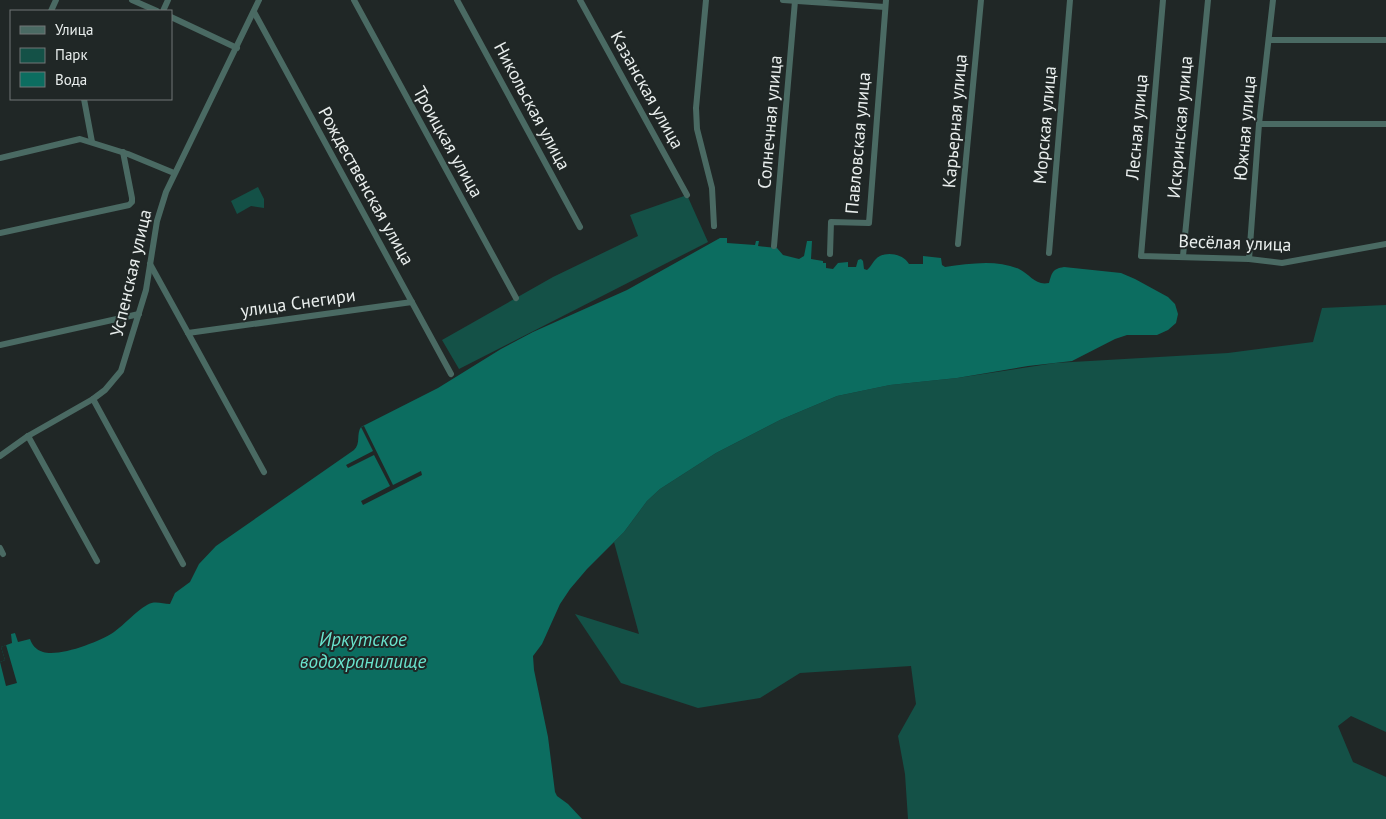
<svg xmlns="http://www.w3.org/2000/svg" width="1386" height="819" viewBox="0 0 1386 819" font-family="'PT Sans',sans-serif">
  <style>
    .green { fill: #145147 }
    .water { fill: #0c6d60 }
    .pier { fill: #202726 }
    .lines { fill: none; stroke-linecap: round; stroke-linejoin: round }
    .street { stroke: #4a6a63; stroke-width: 6 }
    .labels { text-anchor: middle; stroke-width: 4; stroke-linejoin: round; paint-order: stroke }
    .street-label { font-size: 18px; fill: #e9eeed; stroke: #202726 }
    .water-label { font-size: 19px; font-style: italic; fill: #69e3cd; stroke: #202726 }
  </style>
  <rect width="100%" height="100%" fill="#202726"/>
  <!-- green -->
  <g class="green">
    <polygon points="258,187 264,199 264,208 251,206 237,214 231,201"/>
    <polygon points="687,195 708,242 459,369 442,340 553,277 638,236 630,215"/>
    <polygon points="1386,305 1386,732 1351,716 1338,726 1353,762 1386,777 1386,819 908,819 905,774 898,736 916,704 911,666 800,673 760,698 698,708 621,683 575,614 639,634 614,542 624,532 647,501 660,489 716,453 780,420 837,396 890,385 957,378 1055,363 1228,353 1313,342 1322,308"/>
  </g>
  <!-- water -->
  <path class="water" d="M720,238h7v5l28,2 1,-4h3l-1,5 19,2 6,7 16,4 5,-3 3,-15h5l-1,18 12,2v2h3v5l7,1 5,-6 10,-1v5h8l2,-7 3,-1 2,2 1,8 3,1c4,-3 5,-7 8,-10 8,-10 28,-7 34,4h14v-8l18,2 1,7 3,2c24,-3 50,-8 74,2 11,5 16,17 30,14 3,-10 3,-14 15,-16l57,6 14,6 33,18 7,7 3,10 -2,9 -8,7 -11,5h-30l-12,4 -43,22 -44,5 -71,12 -67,7 -53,11 -57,24 -64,33 -56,36 -13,12 -23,31 -37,37 -17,20 -10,15 -18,40 -9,12 1,14 14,67 7,55 2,4 11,8 14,15h-582v-157l5,-2 -4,-13 11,-4 -1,-9 4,-1 3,9 12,-3c2,6 6,11 13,13 17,5 56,-10 71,-20 11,-8 21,-20 33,-27 8,-5 15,-1 23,-1l5,-11 15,-11 9,-18 17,-18 138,-96c7,-6 2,-16 7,-23l77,-39 63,-39 32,-17 94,-42z"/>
  <!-- pier -->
  <g class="pier">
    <polygon points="364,426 393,485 421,471 422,475 363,505 361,501 390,486 374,455 348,468 346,465 373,451 361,427"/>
    <polygon points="6,645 17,683 6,686 0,662 5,660 1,647"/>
  </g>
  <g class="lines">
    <!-- street -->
    <g class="street">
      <polyline points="132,0 157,11"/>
      <polyline points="354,0 516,298"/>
      <polyline points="457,0 580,227"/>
      <polyline points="580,0 687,195"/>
      <polyline points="706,0 696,108 697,129 712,188 714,226"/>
      <polyline points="783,0 885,7"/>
      <polyline points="1163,0 1141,256 1249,259 1282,263 1386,244"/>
      <polyline points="51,11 56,0"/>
      <polyline points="163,11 168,0"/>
      <polyline points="254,12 451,374"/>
      <polyline points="171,17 237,48"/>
      <polyline points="1269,40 1386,40"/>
      <polyline points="84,99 92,142"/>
      <polyline points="1259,124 1386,124"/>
      <polyline points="0,158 80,139 128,154 174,173"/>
      <polyline points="0,233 129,205 132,202 132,198 123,152"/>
      <polyline points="958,244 981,0"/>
      <polyline points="774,246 795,1"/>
      <polyline points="1049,253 1070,0"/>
      <polyline points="830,254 831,222 869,223 886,0"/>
      <polyline points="1183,256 1208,0"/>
      <polyline points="1249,259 1259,124 1273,0"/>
      <polyline points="150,264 188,333 412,302"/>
      <polyline points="188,333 264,472"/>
      <polyline points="0,345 139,314"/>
      <polyline points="93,399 183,564"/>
      <polyline points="28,436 97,561"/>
      <polyline points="0,456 28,436 93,399 105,390 121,371 146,290 157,221 166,192 259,0"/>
      <polyline points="0,548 3,554"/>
    </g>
  </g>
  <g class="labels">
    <!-- street labels -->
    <g class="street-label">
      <text transform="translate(647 90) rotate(61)" y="6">Казанская улица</text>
      <text transform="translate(532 106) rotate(62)" y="6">Никольская улица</text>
      <text transform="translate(955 121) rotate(-85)" y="6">Карьерная улица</text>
      <text transform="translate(770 122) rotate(-85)" y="6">Солнечная улица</text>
      <text transform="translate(1045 125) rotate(-85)" y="6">Морская улица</text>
      <text transform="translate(1137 127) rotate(-85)" y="6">Лесная улица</text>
      <text transform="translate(1180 127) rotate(-85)" y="6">Искринская улица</text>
      <text transform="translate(1245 128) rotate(-85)" y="6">Южная улица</text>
      <text transform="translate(448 142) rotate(61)" y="6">Троицкая улица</text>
      <text transform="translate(858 143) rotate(-85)" y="6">Павловская улица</text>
      <text transform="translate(366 186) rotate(61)" y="6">Рождественская улица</text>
      <text transform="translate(1235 243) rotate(2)" y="6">Весёлая улица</text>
      <text transform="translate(131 273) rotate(-77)" y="6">Успенская улица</text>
      <text transform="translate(298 303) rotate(-8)" y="6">улица Снегири</text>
    </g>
    <!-- water labels -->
    <g class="water-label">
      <text x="363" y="646">Иркутское<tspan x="363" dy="22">водохранилище</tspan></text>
    </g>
  </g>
  <!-- legend -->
  <rect x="10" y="10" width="162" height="90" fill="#202726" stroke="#707776"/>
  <rect x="20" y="26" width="25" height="8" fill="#4a6a63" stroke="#707776"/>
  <text x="55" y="35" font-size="15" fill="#e9eeed">Улица</text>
  <rect x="20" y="48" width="25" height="15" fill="#145147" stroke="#707776"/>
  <text x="55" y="60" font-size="15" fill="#e9eeed">Парк</text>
  <rect x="20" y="72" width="25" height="15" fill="#0c6d60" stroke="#707776"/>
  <text x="55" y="85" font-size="15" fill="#e9eeed">Вода</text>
</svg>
